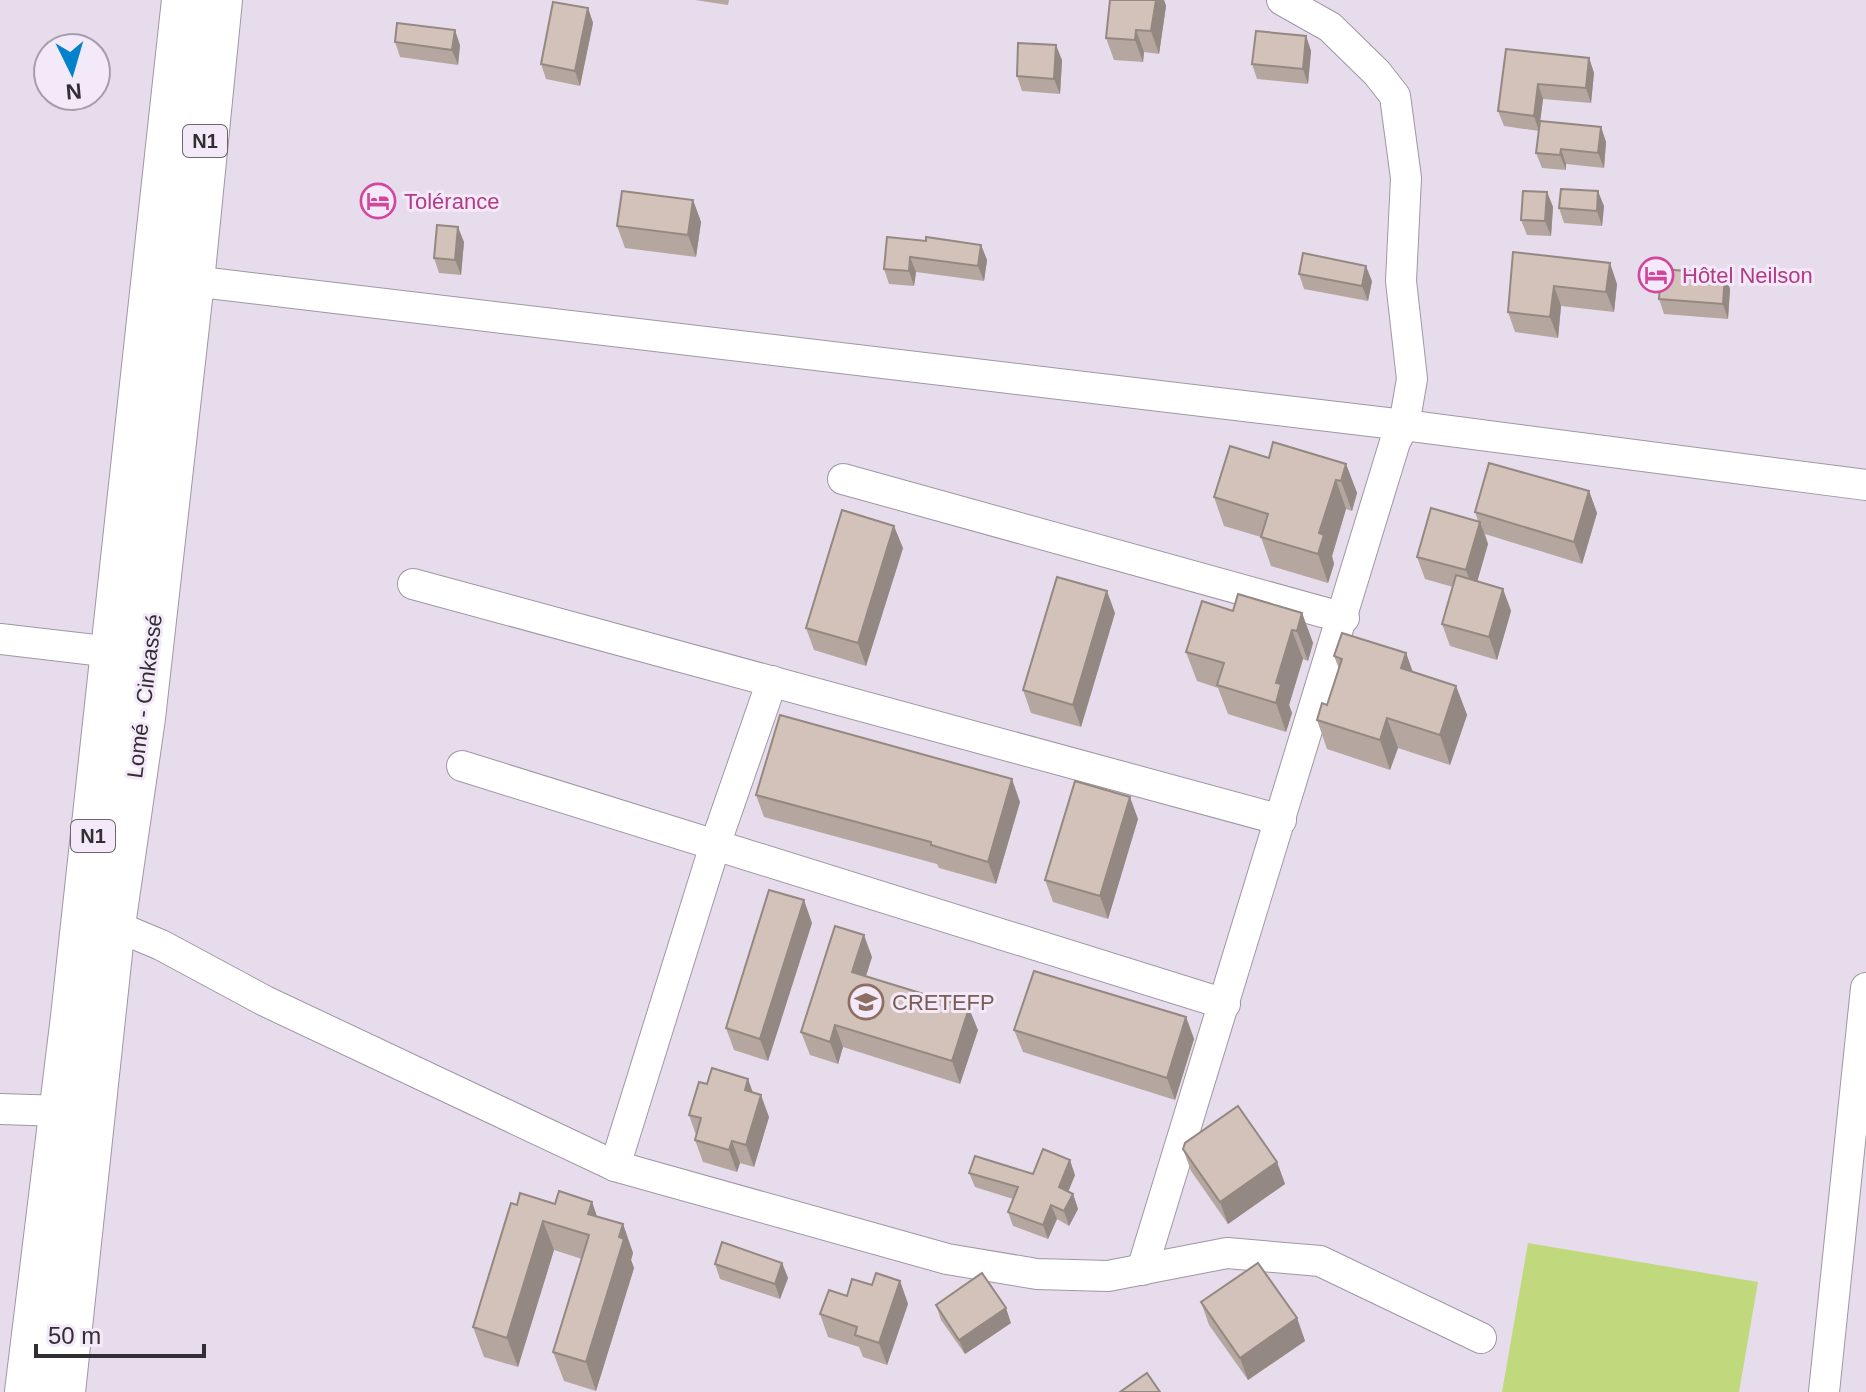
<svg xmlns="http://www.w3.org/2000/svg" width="1866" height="1392" viewBox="0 0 1866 1392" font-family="Helvetica,sans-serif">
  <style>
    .green { fill: #c1d97d }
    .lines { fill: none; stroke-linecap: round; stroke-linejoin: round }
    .minor-casing { stroke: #a096a4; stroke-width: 32 }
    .highway-casing { stroke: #a096a4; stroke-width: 46 }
    .minor { stroke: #fff; stroke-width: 30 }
    .highway { stroke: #fff; stroke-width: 44 }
    .wall { fill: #b5a79f }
    .shaded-wall { fill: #948882 }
    .building { fill: #d3c2b9; stroke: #948882; stroke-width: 2 }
    .labels { text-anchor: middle; stroke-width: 6; stroke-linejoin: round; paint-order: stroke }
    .shield { fill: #f3e9f8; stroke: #6c666f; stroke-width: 2 }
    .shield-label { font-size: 20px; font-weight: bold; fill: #322e34 }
    .hotel-label { font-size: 22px; fill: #b23c85; stroke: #f3e9f8; text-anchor: start }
    .street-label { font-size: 22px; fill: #322e34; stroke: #f3e9f8 }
    .education-label { font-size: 22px; fill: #785e54; stroke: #f3e9f8; text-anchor: start }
  </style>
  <rect width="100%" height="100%" fill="#e6dceb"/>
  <!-- green -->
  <polygon class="green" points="1528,1243 1758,1282 1739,1392 1502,1392"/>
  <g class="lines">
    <!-- minor casing -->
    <g class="minor-casing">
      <g id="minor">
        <polyline points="192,281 1404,425 1866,485"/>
        <polyline points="843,479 1344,618"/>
        <polyline points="413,584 1281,820"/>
        <polyline points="0,639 112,652"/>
        <polyline points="462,766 1225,1004"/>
        <polyline points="113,925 161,945 265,1001 615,1166 947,1259 1037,1274 1108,1276 1227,1253 1320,1261 1481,1338"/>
        <polyline points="0,1109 62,1111"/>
        <polyline points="615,1166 715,845 772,681"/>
        <polyline points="1142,1270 1395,442 1404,425 1412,379 1401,281 1406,178 1395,96 1377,73 1330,27 1282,0"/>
        <polyline points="1824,1392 1866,988"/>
      </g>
    </g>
    <!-- highway casing -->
    <g class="highway-casing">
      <g id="highway">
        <polyline points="27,1392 73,1017 184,0"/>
        <polyline points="63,1392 113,925 143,718 192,281 220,0"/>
      </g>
    </g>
    <!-- minor -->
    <use href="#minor" class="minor"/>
    <!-- highway -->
    <use href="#highway" class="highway"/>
  </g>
  <!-- wall -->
  <g class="wall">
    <polygon points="695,0 729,0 728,5"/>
    <polygon points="1110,0 1164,0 1166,6 1159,54 1144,52 1143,62 1114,60 1106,38"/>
    <polygon points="588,8 593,23 580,86 546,79 541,64"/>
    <polygon points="1306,36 1311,51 1308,84 1257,79 1252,64"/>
    <polygon points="395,42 460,45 458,65 400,57"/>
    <polygon points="1506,49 1589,58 1594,73 1591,103 1543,99 1540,121 1601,127 1606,142 1604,168 1566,164 1566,170 1542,168 1536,153 1539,131 1504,126 1498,111"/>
    <polygon points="1062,60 1060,94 1022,91 1017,76"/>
    <polygon points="1547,192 1553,207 1551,236 1527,235 1521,220"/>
    <polygon points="693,200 701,222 696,257 625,248 617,226"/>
    <polygon points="1604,206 1602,226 1564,223 1559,208"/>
    <polygon points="926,241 981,245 987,260 984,281 916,272 914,286 889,284 884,269"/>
    <polygon points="464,242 461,275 439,273 434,258"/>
    <polygon points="1513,252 1617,284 1614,312 1561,306 1558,338 1515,332 1508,312"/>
    <polygon points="1299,274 1372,281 1368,301 1304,289"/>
    <polygon points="1725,274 1730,289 1728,319 1664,314 1659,299"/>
    <polygon points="1269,458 1346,464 1357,493 1352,511 1346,509 1332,556 1334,564 1328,583 1271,566 1261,537 1224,526 1214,497"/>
    <polygon points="1589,491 1597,513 1582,564 1485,534 1488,544 1477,581 1503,589 1511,611 1497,660 1450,646 1442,624 1453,587 1425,579 1417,557 1478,521 1475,512"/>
    <polygon points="903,548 866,666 814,650 806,628"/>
    <polygon points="1233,611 1302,613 1313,643 1308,661 1303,659 1289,705 1292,713 1286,732 1228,714 1218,688 1197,681 1186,652"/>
    <polygon points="1115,613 1081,727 1031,713 1023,690"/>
    <polygon points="1406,653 1413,672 1456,686 1467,715 1450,765 1398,748 1390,770 1327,749 1317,720 1327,705 1339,669 1334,656"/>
    <polygon points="756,795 1020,802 996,884 939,868 937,864 764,817"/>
    <polygon points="1138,819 1108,919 1053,902 1045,880"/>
    <polygon points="812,923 768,1061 734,1050 726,1028"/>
    <polygon points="872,957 866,976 978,1030 960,1084 843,1047 838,1064 810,1055 801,1032"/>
    <polygon points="1186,1017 1194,1039 1175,1100 1023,1052 1014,1030"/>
    <polygon points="707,1084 753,1092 769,1117 754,1167 740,1163 737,1172 703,1162 695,1140 696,1135 689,1115"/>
    <polygon points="1183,1149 1277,1162 1285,1184 1228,1224 1191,1171"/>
    <polygon points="969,1173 1075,1175 1068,1192 1073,1194 1078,1209 1069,1226 1057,1219 1048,1239 1013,1226 1008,1212 1013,1199 975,1187"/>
    <polygon points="592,1202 597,1217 623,1224 633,1253 631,1260 634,1268 596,1391 564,1381 553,1352 582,1259 554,1250 518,1367 484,1357 473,1327 517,1205"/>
    <polygon points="782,1263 788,1278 780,1299 720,1279 715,1264"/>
    <polygon points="900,1281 908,1304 887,1365 863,1357 859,1347 828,1337 820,1314 847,1296 872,1285"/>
    <polygon points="1201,1302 1297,1318 1305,1341 1248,1380 1209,1325"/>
    <polygon points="936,1305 1011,1323 965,1354 941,1320"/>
  </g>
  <!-- shaded-wall -->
  <g class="shaded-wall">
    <polygon points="1156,0 1164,0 1166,6 1159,54 1151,31"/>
    <polygon points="588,8 593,23 580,86 575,71"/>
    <polygon points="455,30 460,45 458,65 452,50"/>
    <polygon points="1136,30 1144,52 1143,62 1135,40"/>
    <polygon points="1306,36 1311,51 1308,84 1303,69"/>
    <polygon points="1056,45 1062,60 1060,94 1054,79"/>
    <polygon points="1589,58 1594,73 1591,103 1586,88"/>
    <polygon points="1538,84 1543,99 1539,131 1534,116"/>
    <polygon points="1601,127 1606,142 1604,168 1598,153"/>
    <polygon points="1561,149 1566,164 1566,170 1560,155"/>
    <polygon points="1598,191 1604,206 1602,226 1597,211"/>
    <polygon points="1547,192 1553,207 1551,236 1545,221"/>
    <polygon points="693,200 701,222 696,257 688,235"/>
    <polygon points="458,227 464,242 461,275 455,260"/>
    <polygon points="981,245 987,260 984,281 978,266"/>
    <polygon points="910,257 916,272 914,286 909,271"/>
    <polygon points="1610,263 1617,284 1614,312 1606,292"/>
    <polygon points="1366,266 1372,281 1368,301 1362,286"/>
    <polygon points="1725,274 1730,289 1728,319 1723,304"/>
    <polygon points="1554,286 1561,306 1558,338 1550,317"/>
    <polygon points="1346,464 1357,493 1352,511 1341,481"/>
    <polygon points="1336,480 1346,509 1332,556 1334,564 1328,583 1318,554 1319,533"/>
    <polygon points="1589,491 1597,513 1582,564 1574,542"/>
    <polygon points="1480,522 1488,544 1474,593 1466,570"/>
    <polygon points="894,526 903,548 866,666 858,643"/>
    <polygon points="1503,589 1511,611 1497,660 1489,637"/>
    <polygon points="1107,591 1115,613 1081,727 1073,705"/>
    <polygon points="1302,613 1313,643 1308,661 1297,631"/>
    <polygon points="1292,630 1303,659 1289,705 1292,713 1286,732 1276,703 1276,683"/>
    <polygon points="1406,653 1416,682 1401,668"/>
    <polygon points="1456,686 1467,715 1450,765 1440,735"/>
    <polygon points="1387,718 1398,748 1390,770 1380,740"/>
    <polygon points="1012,779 1020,802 996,884 988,862"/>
    <polygon points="1130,797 1138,819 1108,919 1100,896"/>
    <polygon points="804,900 812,923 768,1061 760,1039"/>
    <polygon points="864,935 872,957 860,994 852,972"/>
    <polygon points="969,1008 978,1030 960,1084 952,1061"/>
    <polygon points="1186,1017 1194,1039 1175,1100 1167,1078"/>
    <polygon points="835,1025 843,1047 838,1064 830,1042"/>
    <polygon points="748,1079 756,1101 745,1090"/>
    <polygon points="761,1095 769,1117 754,1167 746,1145"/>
    <polygon points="732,1141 740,1163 737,1172 729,1150"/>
    <polygon points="1070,1160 1075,1175 1064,1202 1059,1187"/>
    <polygon points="1277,1162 1285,1184 1228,1224 1220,1202"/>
    <polygon points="1073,1194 1078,1209 1069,1226 1064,1211"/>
    <polygon points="592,1202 602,1231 588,1214"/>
    <polygon points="1051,1205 1057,1219 1048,1239 1043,1225"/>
    <polygon points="543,1221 554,1250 518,1367 507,1338"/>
    <polygon points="623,1224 633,1253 631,1260 634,1268 596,1391 586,1362"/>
    <polygon points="782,1263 788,1278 780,1299 775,1284"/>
    <polygon points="900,1281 908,1304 887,1365 879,1343"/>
    <polygon points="1006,1308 1011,1323 965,1354 959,1340"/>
    <polygon points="1297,1318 1305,1341 1248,1380 1240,1358"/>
  </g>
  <!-- building -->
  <g class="building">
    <polygon points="1110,0 1156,0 1151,31 1136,30 1135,40 1106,38"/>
    <polygon points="553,2 588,8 575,71 541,64"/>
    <polygon points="397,23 455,30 452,50 395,42"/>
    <polygon points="1256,31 1306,36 1303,69 1252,64"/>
    <polygon points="1018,43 1056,45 1054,79 1017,76"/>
    <polygon points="1506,49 1589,58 1586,88 1538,84 1534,116 1498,111"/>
    <polygon points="1540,121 1601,127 1598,153 1561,149 1560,155 1536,153"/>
    <polygon points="1561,189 1598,191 1597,211 1559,208"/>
    <polygon points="622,191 693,200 688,235 617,226"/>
    <polygon points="1523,191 1547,192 1545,221 1521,220"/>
    <polygon points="437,225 458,227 455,260 434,258"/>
    <polygon points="887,237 926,241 926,237 981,245 978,266 910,257 909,271 884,269"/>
    <polygon points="1513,252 1610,263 1606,292 1554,286 1550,317 1508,312"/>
    <polygon points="1303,253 1366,266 1362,286 1299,274"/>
    <polygon points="1661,269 1725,274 1723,304 1659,299"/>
    <polygon points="1273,442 1346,464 1341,481 1336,480 1319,533 1324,535 1318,554 1261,537 1268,514 1214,497 1230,446 1269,458"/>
    <polygon points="1489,463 1589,491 1574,542 1475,512"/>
    <polygon points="1431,508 1480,522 1466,570 1417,557"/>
    <polygon points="842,510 894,526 858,643 806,628"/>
    <polygon points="1456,575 1503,589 1489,637 1442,624"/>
    <polygon points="1057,577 1107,591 1073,705 1023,690"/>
    <polygon points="1238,594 1302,613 1297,631 1292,630 1276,683 1281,684 1276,703 1217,685 1224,663 1186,652 1202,601 1233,611"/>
    <polygon points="1342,633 1406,653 1401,668 1456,686 1440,735 1387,718 1380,740 1317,720 1322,703 1327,705 1342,659 1334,656"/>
    <polygon points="780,715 1012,779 988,862 931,845 931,842 756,795"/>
    <polygon points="1075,781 1130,797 1100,896 1045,880"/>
    <polygon points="769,890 804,900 760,1039 726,1028"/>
    <polygon points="835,926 864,935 852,972 969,1008 952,1061 835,1025 830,1042 801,1032"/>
    <polygon points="1034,971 1186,1017 1167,1078 1014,1030"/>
    <polygon points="712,1068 748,1079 745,1090 761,1095 746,1145 732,1141 729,1150 695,1140 701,1118 689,1115 699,1082 707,1084"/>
    <polygon points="1238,1106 1277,1162 1220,1202 1183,1149 1185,1143"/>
    <polygon points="1043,1149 1070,1160 1059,1187 1073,1194 1064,1211 1051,1205 1043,1225 1008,1212 1018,1187 969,1173 975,1156 1033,1174"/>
    <polygon points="559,1191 592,1202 588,1214 623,1224 619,1237 624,1239 586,1362 553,1352 589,1235 543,1221 507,1338 473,1327 511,1203 517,1205 520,1193 555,1204"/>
    <polygon points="722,1242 782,1263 775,1284 715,1264"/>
    <polygon points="1258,1263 1297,1318 1240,1358 1201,1302"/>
    <polygon points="876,1273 900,1281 879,1343 855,1335 857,1327 820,1314 829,1290 847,1296 852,1279 872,1285"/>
    <polygon points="982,1273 1006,1308 959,1340 936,1305"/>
    <polygon points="1147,1373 1160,1392 1120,1392"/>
  </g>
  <!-- icons -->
  <defs>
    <g id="hotel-ring" transform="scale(1.8)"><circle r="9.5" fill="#f3e9f8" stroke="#d1479c" stroke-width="1.5"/><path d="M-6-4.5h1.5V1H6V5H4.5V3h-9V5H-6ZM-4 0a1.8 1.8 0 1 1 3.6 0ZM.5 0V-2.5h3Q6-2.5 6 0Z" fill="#d1479c"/></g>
    <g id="school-ring" transform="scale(1.8)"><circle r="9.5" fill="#f3e9f8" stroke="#8d6e63" stroke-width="1.5"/><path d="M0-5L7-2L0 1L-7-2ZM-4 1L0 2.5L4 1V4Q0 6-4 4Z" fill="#8d6e63"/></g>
  </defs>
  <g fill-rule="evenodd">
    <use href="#hotel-ring" x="378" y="201"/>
    <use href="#hotel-ring" x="1656" y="275"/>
    <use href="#school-ring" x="866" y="1002"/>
  </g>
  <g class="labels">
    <!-- shield labels -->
    <g class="shield">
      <rect x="183" y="125" width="44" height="32" rx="6"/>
      <rect x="71" y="820" width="44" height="32" rx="6"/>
    </g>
    <g class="shield-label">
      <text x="205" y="148">N1</text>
      <text x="93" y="843">N1</text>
    </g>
    <!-- hotel labels -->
    <g class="hotel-label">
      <text x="404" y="209">Tolérance</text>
      <text x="1682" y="283">Hôtel Neilson</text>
    </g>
    <!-- street labels -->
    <g class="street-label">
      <text transform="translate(144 696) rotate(-83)" y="8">Lomé - Cinkassé</text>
    </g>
    <!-- education labels -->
    <g class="education-label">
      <text x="892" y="1010">CRETEFP</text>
    </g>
  </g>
  <!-- north arrow -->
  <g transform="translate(72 72) rotate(175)"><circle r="38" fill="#f3e9f8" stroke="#a69eaa" stroke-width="2"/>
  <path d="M0-6L14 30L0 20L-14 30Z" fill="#0282ca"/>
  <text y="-12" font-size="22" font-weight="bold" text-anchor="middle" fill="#322e34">N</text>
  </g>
  <!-- scale -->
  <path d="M36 1344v12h168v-12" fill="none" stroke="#322e34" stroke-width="4"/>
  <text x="48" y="1344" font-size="24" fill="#322e34" stroke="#f3e9f8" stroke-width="6" paint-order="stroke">50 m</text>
</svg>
